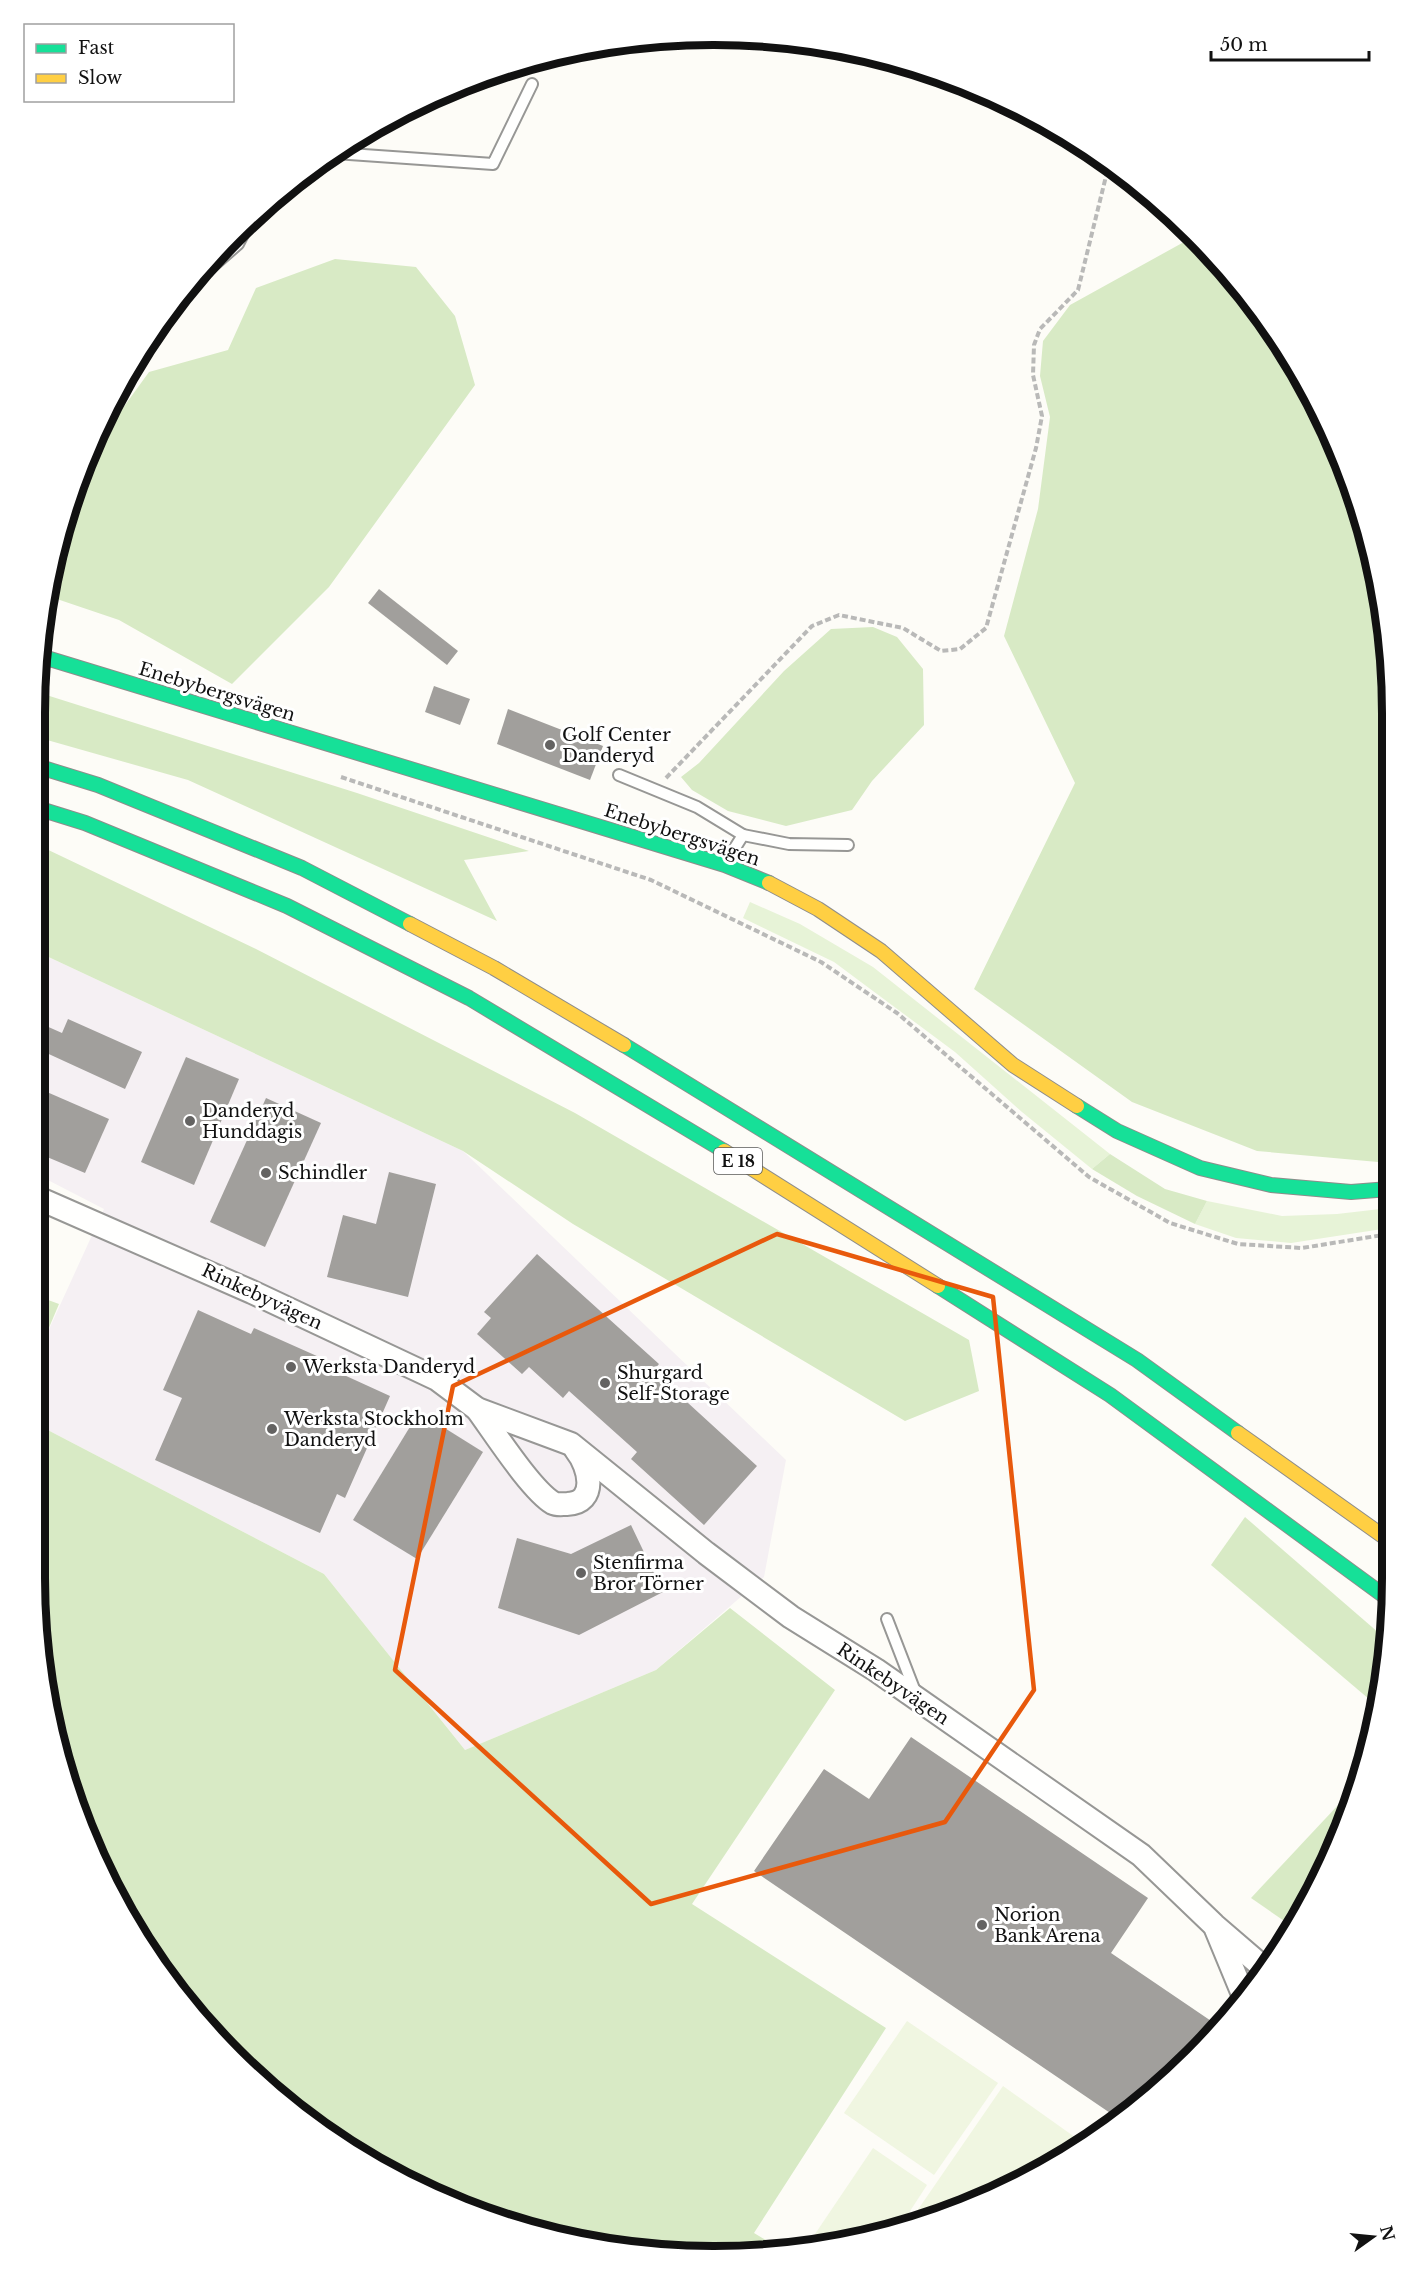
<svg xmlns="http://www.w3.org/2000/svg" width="1427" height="2291" viewBox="0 0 1427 2291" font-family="'Libre Baskerville',serif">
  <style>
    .industrial { fill: #f5f0f3 }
    .green { fill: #e7f3d7 }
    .forest { fill: #d8eac5 }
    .pitch { fill: #f0f6e1 }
    .building { fill: #a19f9c }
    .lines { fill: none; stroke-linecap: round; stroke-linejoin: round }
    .lane-casing { stroke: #979795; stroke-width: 14 }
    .street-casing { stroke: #979795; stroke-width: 26 }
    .fast-casing { stroke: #8e8d8b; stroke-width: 16 }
    .slow-casing { stroke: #8e8d8b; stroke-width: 16 }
    .path { stroke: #b9b9b8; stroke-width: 4; stroke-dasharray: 6 3; stroke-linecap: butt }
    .lane { stroke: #fffffe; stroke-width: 10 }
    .street { stroke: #fffffe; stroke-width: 22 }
    .fast { stroke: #16e098; stroke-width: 14 }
    .slow { stroke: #ffcf43; stroke-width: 14 }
    .marked { fill: none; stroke: #e8590c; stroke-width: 4.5; stroke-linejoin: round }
    .poi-dot { fill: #646362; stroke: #fff; stroke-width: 2 }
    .labels { text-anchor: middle; stroke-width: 6; stroke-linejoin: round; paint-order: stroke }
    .shield { fill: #fff; stroke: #585858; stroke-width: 1.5 }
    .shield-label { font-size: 16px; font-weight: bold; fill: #111 }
    .street-label { font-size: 18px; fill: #111; stroke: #fff }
    .poi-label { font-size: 18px; fill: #111; stroke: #fff; text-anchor: start }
    .rim { fill: none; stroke: #111; stroke-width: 8 }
  </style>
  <rect width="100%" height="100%" fill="#fdfcf7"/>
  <!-- industrial -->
  <polygon class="industrial" points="40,953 463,1151 786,1460 764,1577 656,1670 465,1750 324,1574 40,1426 40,1349 104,1209 40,1176"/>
  <!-- green -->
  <g class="green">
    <polygon points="750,902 800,924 873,967 1110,1154 1092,1169 1022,1112 955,1052 834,962 743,918"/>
    <polygon points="1207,1201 1282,1216 1337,1214 1389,1208 1389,1228 1291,1243 1236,1238 1195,1224"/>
  </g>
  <!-- forest -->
  <g class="forest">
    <polygon points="1193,237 1224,266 1302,374 1357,496 1391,669 1389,1163 1257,1151 1132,1102 974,989 1075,783 1004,636 1038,509 1050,417 1040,376 1043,341 1070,305"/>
    <polygon points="335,259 416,267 455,316 475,385 329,587 232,684 119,620 48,596 86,453 105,420 112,423 149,372 228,350 256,288"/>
    <polygon points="873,627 897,637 923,669 924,725 872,781 852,810 786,826 728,811 692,790 681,777 699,763 784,671 831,629"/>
    <polygon points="40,693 357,793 529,851 464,860 497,921 188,780 40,738"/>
    <polygon points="40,846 256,949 575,1113 969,1340 979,1391 905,1421 573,1224 463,1151 40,953"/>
    <polygon points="1110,1154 1165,1189 1207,1201 1195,1224 1137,1196 1092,1169"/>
    <polygon points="40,1297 59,1304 40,1349"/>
    <polygon points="40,1426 324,1574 465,1750 656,1670 730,1608 835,1690 692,1904 886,2028 754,2233 779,2248 713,2256 581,2244 495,2220 413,2186 300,2116 233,2057 149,1955 70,1795 40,1666"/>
    <polygon points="1245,1517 1387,1640 1387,1666 1376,1705 1211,1565"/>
    <polygon points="1354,1788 1341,1837 1290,1925 1251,1898"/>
  </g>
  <!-- pitch -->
  <g class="pitch">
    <polygon points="907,2021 998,2083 934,2175 844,2113"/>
    <polygon points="1003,2086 1086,2145 1014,2187 906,2227"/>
    <polygon points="873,2148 927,2185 897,2231 815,2243 811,2240"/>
  </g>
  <!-- building -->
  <g class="building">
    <polygon points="379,589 458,651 447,665 368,603"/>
    <polygon points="434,686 470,699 460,725 425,712"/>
    <polygon points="508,709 603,746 590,780 497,744"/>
    <polygon points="68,1019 142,1052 125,1089 40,1050 40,1034 44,1025 62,1033"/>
    <polygon points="186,1057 239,1079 194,1185 141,1162"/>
    <polygon points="40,1089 109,1119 85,1173 40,1154"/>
    <polygon points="266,1098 321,1123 265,1247 210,1222"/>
    <polygon points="389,1172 436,1184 408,1297 327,1277 343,1215 376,1224"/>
    <polygon points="537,1254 659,1364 653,1371 757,1466 704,1525 631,1459 637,1452 569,1391 563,1398 529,1367 522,1374 477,1334 491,1318 484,1312"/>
    <polygon points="198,1310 251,1334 254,1328 346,1369 344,1375 390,1396 345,1498 337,1494 320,1533 155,1460 182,1398 163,1390"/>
    <polygon points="419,1412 483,1452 417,1559 353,1520"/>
    <polygon points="631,1525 663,1592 579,1635 498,1608 517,1538 571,1554"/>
    <polygon points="911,1737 1148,1898 1111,1953 1220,2027 1193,2058 1119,2119 754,1871 824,1769 869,1799"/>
  </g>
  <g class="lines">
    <!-- lane casing -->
    <g class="lane-casing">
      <g id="lane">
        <polyline points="335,153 493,164 532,84"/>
        <polyline points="176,298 238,244 251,219"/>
        <polyline points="619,775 697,807 743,835"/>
        <polyline points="726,862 743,835 789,844 848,845"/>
        <polyline points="887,1619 916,1694"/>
      </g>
    </g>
    <!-- street casing -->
    <g class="street-casing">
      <g id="street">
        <polyline points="40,1199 252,1292 437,1379 477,1409 571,1444 706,1553 791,1617 876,1670 1141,1855 1214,1925 1265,1969"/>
        <path d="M477,1409c17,23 54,81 76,94 4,2 9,1 14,1 31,-1 23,-37 9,-54"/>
        <polyline points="1216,1929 1245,1999"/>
      </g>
    </g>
    <!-- fast casing -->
    <g class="fast-casing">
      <g id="fast">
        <polyline points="40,656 725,865 769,883"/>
        <polyline points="40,767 98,785 302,868 410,924"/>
        <polyline points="40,809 85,823 287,906 469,998 724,1151"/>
        <polyline points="624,1045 1137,1360 1238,1433"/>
        <polyline points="1077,1106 1117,1131 1200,1168 1271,1185 1351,1192 1389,1189"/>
        <polyline points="938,1286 1110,1395 1387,1598"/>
      </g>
    </g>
    <!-- slow casing -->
    <g class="slow-casing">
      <g id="slow">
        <polyline points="769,883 818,909 881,951 1013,1065 1077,1106"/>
        <polyline points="410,924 494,968 624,1045"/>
        <polyline points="724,1151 938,1286"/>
        <polyline points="1238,1433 1387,1539"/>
      </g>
    </g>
    <!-- path -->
    <g class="path">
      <polyline points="341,777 651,880 821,962 897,1013 1089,1177 1170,1223 1238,1244 1302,1248 1389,1234"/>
      <polyline points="666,778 812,626 839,615 903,628 941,651 960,649 986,628 1036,448 1042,416 1033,375 1034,345 1040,329 1078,290 1109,164"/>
    </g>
    <!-- lane -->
    <use href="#lane" class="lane"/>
    <!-- street -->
    <use href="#street" class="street"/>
    <!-- fast -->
    <use href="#fast" class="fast"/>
    <!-- slow -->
    <use href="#slow" class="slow"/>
  </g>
  <!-- marked area -->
  <path class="marked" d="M777,1234l216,63 41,393 -89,132 -294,82 -256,-234 58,-284z"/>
  <!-- markers -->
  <g class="poi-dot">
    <circle cx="550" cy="745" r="6"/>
    <circle cx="190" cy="1121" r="6"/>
    <circle cx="266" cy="1173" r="6"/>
    <circle cx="291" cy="1367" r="6"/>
    <circle cx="605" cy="1383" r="6"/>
    <circle cx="272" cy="1429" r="6"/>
    <circle cx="581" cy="1573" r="6"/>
    <circle cx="982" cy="1925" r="6"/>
  </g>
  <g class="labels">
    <!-- shield labels -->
    <rect class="shield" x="714" y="1148" width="48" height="26" rx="4.5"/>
    <g class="shield-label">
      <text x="738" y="1167">E 18</text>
    </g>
    <!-- street labels -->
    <g class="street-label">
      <text transform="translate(217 692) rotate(17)" y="6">Enebybergsvägen</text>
      <text transform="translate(682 835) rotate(18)" y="6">Enebybergsvägen</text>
      <text transform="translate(262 1297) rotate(25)" y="6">Rinkebyvägen</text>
      <text transform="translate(893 1684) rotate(34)" y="6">Rinkebyvägen</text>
    </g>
    <!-- poi labels -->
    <g class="poi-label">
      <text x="562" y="741">Golf Center<tspan x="562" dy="21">Danderyd</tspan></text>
      <text x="202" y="1117">Danderyd<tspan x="202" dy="21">Hunddagis</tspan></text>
      <text x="278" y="1179">Schindler</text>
      <text x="303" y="1373">Werksta Danderyd</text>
      <text x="617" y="1379">Shurgard<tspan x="617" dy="21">Self-Storage</tspan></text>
      <text x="284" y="1425">Werksta Stockholm<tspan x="284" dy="21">Danderyd</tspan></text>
      <text x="593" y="1569">Stenfirma<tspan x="593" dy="21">Bror Törner</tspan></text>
      <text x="994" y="1921">Norion<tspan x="994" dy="21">Bank Arena</tspan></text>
    </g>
  </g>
  <!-- crop -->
  <path d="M0 0H1427V2291H0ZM713 45H714A668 668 0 0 1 1382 713V1578A668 668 0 0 1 714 2246H713A668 668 0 0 1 45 1578V713A668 668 0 0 1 713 45Z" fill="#fff" fill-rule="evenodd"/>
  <path class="rim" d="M713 45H714A668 668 0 0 1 1382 713V1578A668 668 0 0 1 714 2246H713A668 668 0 0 1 45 1578V713A668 668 0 0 1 713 45Z"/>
  <!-- legend -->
  <rect x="24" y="24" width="210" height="78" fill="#ffffff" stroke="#a0a0a0" stroke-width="1.5"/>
  <rect x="36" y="44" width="30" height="9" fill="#16e098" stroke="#a0a0a0" stroke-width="1.5"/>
  <text x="78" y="54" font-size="18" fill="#111111">Fast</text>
  <rect x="36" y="74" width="30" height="9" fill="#ffcf43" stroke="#a0a0a0" stroke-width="1.5"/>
  <text x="78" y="84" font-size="18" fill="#111111">Slow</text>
  <!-- north arrow -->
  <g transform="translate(1373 2237) rotate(75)" stroke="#ffffff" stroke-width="4.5" paint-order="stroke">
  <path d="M0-4.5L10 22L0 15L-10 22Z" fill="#111111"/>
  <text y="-9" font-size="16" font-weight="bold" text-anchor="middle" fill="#111111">N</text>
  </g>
  <!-- scale -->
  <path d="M1211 51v9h158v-9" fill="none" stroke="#111111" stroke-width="3"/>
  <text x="1220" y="51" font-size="18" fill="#111111" stroke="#ffffff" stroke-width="4.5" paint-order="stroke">50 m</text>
</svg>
